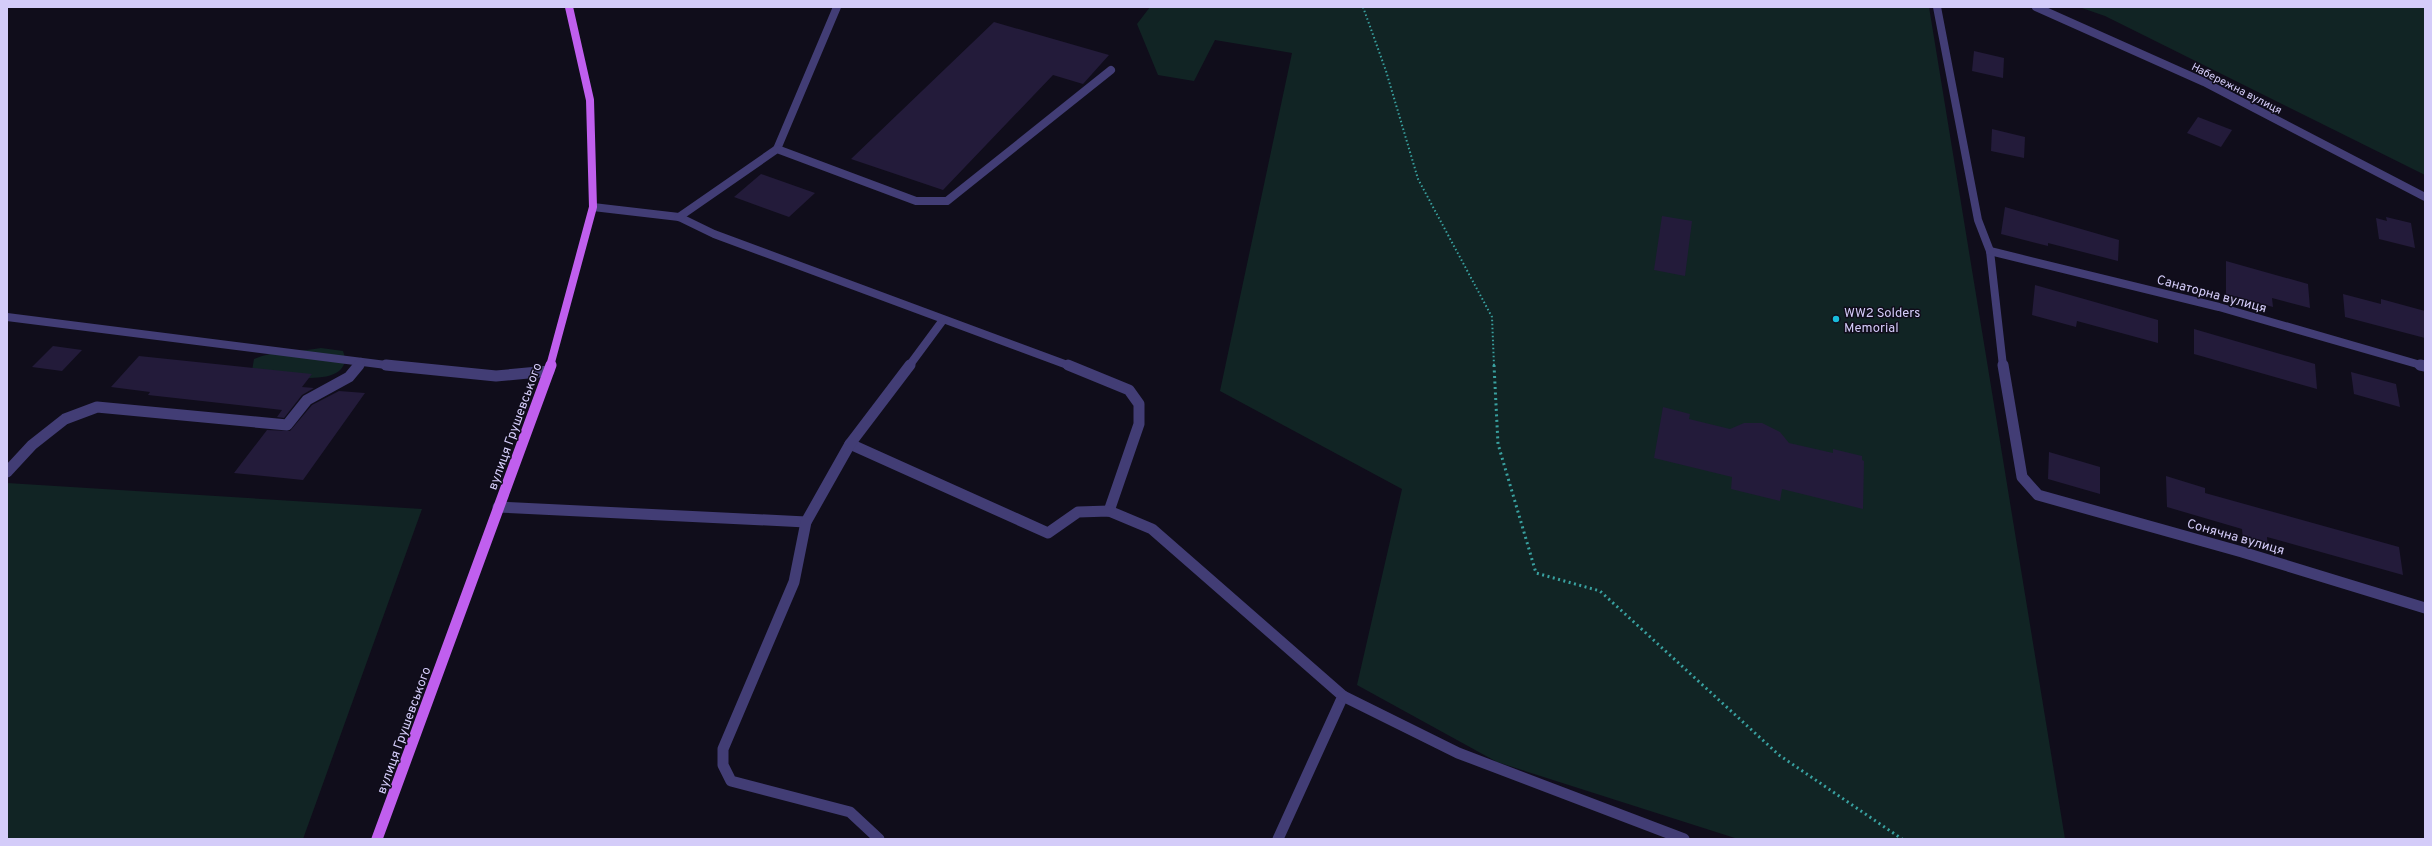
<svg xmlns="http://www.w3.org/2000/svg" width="2432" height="846" viewBox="0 0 2432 846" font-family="Overpass,sans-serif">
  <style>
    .green { fill: #112424 }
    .building { fill: #231b3a }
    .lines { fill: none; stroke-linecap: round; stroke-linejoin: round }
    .path-far1 { stroke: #39a1a0; stroke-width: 2; stroke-dasharray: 1.5 2.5; stroke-linecap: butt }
    .path { stroke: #39a1a0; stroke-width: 3; stroke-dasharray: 2 3.5; stroke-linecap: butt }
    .lane-far1 { stroke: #423d75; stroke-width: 8 }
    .lane { stroke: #423d75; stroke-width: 11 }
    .street-far1 { stroke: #423d75; stroke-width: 8 }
    .street { stroke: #423d75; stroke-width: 11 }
    .primary-far1 { stroke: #c05fee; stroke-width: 8 }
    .primary { stroke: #c05fee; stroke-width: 11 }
    .poi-dot { fill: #18bcda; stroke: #100d1b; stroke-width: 1.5 }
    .labels { text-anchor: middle; stroke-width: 3; stroke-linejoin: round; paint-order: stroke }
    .far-street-label { font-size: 11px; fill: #d4ccf9; stroke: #100d1b }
    .street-label { font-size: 13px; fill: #d4ccf9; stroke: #100d1b }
    .poi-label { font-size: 13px; fill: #d4ccf9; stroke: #100d1b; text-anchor: start }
  </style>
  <rect width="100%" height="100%" fill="#100d1b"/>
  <!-- green -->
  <g class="green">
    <polygon points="1150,7 1929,7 2065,839 1738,839 1497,762 1357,685 1402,489 1220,391 1292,53 1215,40 1194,81 1158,75 1137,24"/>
    <polygon points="2079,7 2425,7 2425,175 2105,16"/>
    <path d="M321,348l22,3 3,10c-2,3 -4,8 -7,10 -18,14 -66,3 -87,0l2,-12c21,-9 45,-7 67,-11z"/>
    <polygon points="7,483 422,509 303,839 7,839"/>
  </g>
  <!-- building -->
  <g class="building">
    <polygon points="994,22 1109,55 1083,84 1053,75 943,190 851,159"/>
    <polygon points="1974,51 2004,58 2003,78 1972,71"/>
    <polygon points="2198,117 2232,130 2221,147 2187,133"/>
    <polygon points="1992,129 2025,137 2024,158 1991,151"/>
    <polygon points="761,174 815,193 789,217 734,197"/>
    <polygon points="2005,207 2119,240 2118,261 2048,243 2048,246 2001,234"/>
    <polygon points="1662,216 1692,221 1685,276 1654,270"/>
    <polygon points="2386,217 2411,223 2415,248 2379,239 2376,218 2387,221"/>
    <polygon points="2226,261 2308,284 2310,308 2272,298 2273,307 2226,294"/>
    <polygon points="2035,285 2158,320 2158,343 2077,321 2076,327 2032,315"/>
    <polygon points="2343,294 2381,304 2381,299 2425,311 2425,338 2345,317"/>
    <polygon points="2194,329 2315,364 2317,389 2194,354"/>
    <polygon points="53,346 82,350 62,371 32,367"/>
    <polygon points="139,356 312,374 302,387 314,388 302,395 284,418 277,417 282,410 148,395 150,392 111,387"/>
    <polygon points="2351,372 2396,384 2400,407 2354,394"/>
    <polygon points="339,391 365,393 303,480 234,473 267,430 290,431 312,405"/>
    <polygon points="1663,407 1690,414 1689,419 1730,429 1744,423 1762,423 1780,432 1789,443 1833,453 1833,449 1862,456 1862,460 1864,461 1863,509 1782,489 1780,501 1731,489 1732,477 1654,458"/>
    <polygon points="2049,452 2100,467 2100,494 2048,479"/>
    <polygon points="2166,476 2205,488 2205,493 2399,547 2403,575 2267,537 2268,548 2243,541 2242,529 2167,507"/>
  </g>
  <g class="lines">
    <!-- path-far1 -->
    <polyline class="path-far1" points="1363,7 1386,71 1418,179 1492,317 1494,366"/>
    <!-- path -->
    <polyline class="path" points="1494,365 1498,444 1536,573 1600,591 1779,755 1902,839"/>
    <!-- lane-far1 -->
    <g class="lane-far1">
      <polyline points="777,149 837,7"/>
      <polyline points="593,207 679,217 714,234 1070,366"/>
      <polyline points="679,217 777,149 916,201 947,201 1111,70"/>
      <polyline points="7,317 394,366"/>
      <polyline points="358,366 361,362"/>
      <polyline points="909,366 943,320"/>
    </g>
    <!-- lane -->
    <g class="lane">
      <polyline points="386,365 496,376 549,371"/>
      <polyline points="1068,365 1129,390 1139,404 1139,424 1109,511"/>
      <polyline points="850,444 1048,533 1078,512 1109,511 1152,529 1343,696 1278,839"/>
      <polyline points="7,472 32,445 65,419 97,407 287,425 307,400 349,377 359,365"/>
      <polyline points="498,507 806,522"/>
      <polyline points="879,839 850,812 731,781 723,765 723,749 794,582 806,522 850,444 910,365"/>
    </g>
    <!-- street-far1 -->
    <g class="street-far1">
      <polyline points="1937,7 1978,220 1990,251 2003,366"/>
      <polyline points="2036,7 2204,82 2425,197"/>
      <polyline points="1990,251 2219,307 2424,366"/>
    </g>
    <!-- street -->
    <g class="street">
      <polyline points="2003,365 2022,477 2038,495 2242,552 2425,608"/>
      <polyline points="2420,365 2425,366"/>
      <polyline points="1343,696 1458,753 1684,839"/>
    </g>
    <!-- primary-far1 -->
    <polyline class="primary-far1" points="550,366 593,207 590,100 569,7"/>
    <!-- primary -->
    <polyline class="primary" points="377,839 551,365"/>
  </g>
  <!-- markers -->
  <circle class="poi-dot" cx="1836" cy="319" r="4"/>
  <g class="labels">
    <!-- far-street labels -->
    <g class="far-street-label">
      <text transform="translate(2237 88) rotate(27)" y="4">Набережна вулиця</text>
    </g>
    <!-- street labels -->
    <g class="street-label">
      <text transform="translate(2212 293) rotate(15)" y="5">Санаторна вулиця</text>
      <text transform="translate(514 426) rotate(-70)" y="5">вулиця Грушевського</text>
      <text transform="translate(2236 536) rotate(16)" y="5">Сонячна вулиця</text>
      <text transform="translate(403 730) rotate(-70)" y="5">вулиця Грушевського</text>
    </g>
    <!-- poi labels -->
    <g class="poi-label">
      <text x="1844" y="317">WW2 Solders<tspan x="1844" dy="15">Memorial</tspan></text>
    </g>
  </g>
  <!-- border -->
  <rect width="2432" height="846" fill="none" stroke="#d4ccf9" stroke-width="16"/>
</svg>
